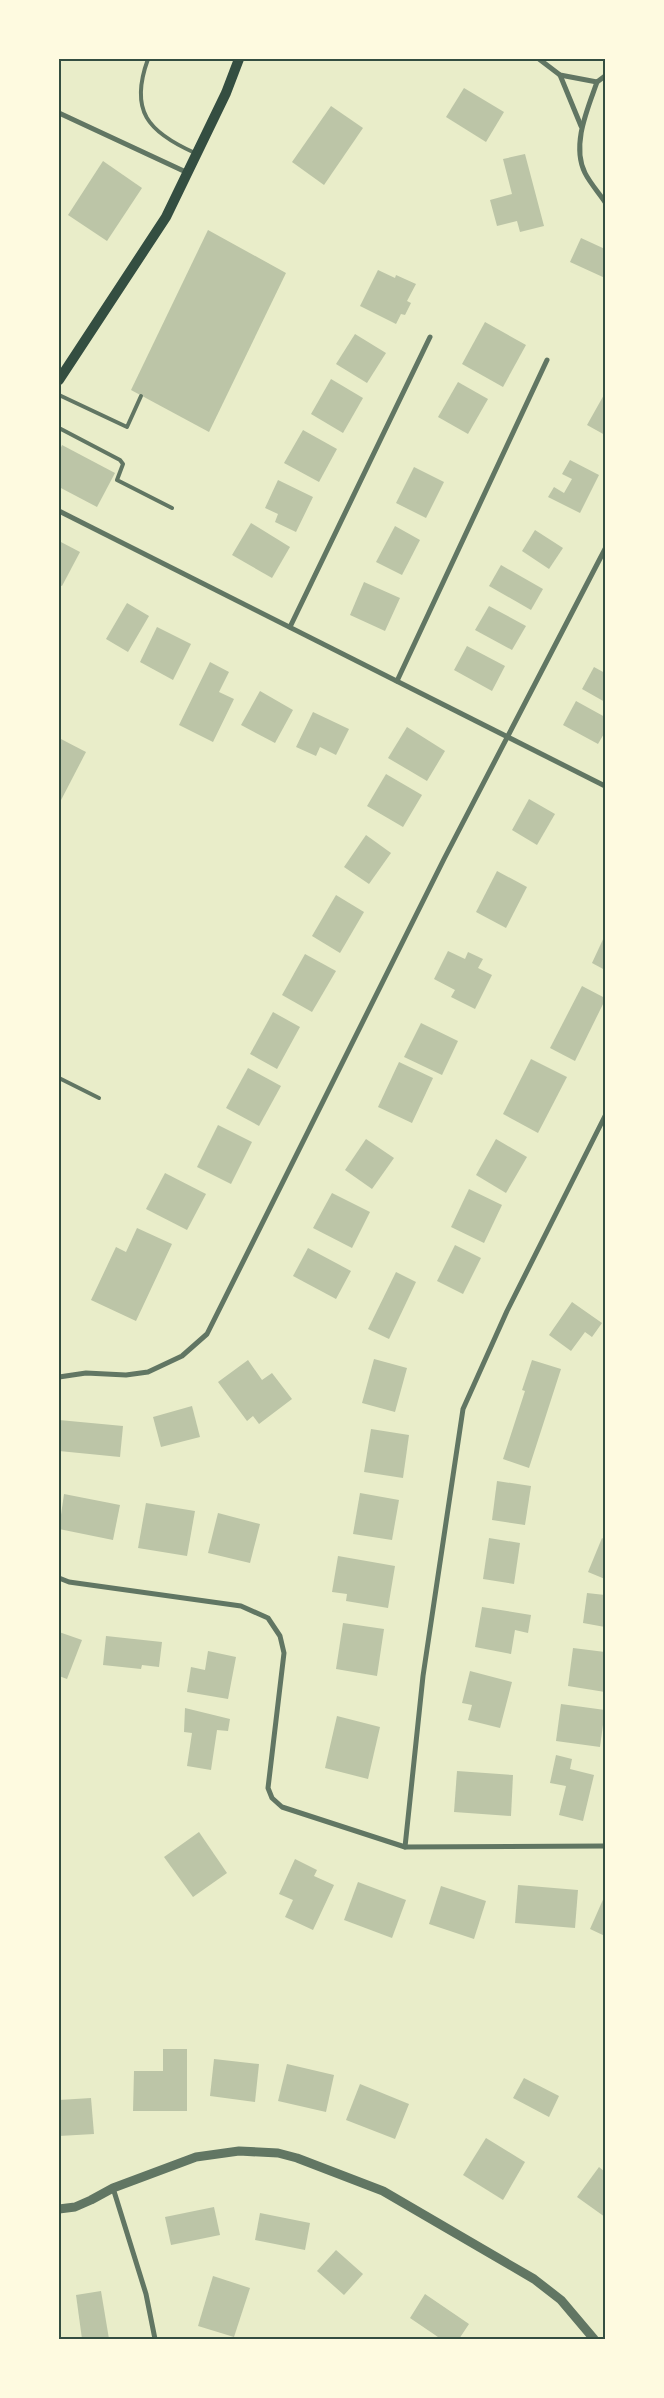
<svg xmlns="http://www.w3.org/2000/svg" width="664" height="2398" viewBox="0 0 664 2398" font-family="'Asap Condensed',sans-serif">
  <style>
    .building { fill: #bcc5a7 }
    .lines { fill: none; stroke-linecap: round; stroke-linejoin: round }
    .service { stroke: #617663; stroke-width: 4 }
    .minor { stroke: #617663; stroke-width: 5 }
    .tertiary { stroke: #617663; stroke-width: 9 }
    .secondary { stroke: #344e41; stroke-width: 10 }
    .neatline { fill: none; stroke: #344e41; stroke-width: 2 }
  </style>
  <rect width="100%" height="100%" fill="#e9edc9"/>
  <!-- building -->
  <g class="building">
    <polygon points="464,88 504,112 486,142 446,117"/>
    <polygon points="331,106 363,128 324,185 292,162"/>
    <polygon points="525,154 544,226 520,232 517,221 497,226 490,200 512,194 503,159"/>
    <polygon points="103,161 142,188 107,241 68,215"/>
    <polygon points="208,230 286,273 209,432 131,390"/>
    <polygon points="581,238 605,249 605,278 570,262"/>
    <polygon points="378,270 395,278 396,275 416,284 407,301 411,303 405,315 401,314 396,324 360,306"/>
    <polygon points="485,322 526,345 503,387 462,364"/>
    <polygon points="355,334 386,353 367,383 336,364"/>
    <polygon points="331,379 363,398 343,433 311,414"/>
    <polygon points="458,382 488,399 468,434 438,417"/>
    <polygon points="605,393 605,435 587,425"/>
    <polygon points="303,430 337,449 319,482 284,463"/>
    <polygon points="62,445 115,473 97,507 59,487 59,452"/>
    <polygon points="570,460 599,475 580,513 548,497 554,487 564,493 572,479 562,474"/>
    <polygon points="414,467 444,482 426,518 396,503"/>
    <polygon points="278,480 313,497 296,532 275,522 278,514 265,508"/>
    <polygon points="251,523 290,547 272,578 232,555"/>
    <polygon points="395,526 420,540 402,575 376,562"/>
    <polygon points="535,530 563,548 549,569 522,551"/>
    <polygon points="59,541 80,552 62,586 59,585"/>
    <polygon points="501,565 543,589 531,610 489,586"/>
    <polygon points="364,582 400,598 385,631 350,615"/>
    <polygon points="127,603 149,616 128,652 106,639"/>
    <polygon points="489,606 526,626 512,650 475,630"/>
    <polygon points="157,627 191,644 173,680 140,662"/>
    <polygon points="467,646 505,666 492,691 454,670"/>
    <polygon points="210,662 229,672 219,692 234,699 213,742 179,725"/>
    <polygon points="594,667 605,673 605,702 582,689"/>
    <polygon points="260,691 293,710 275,743 241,725"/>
    <polygon points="576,701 605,717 605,732 598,744 563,725"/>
    <polygon points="313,712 349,729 336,755 320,747 316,756 296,747"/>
    <polygon points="407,727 445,751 427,781 388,758"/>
    <polygon points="59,738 86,752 59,804"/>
    <polygon points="386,774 422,795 403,827 367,806"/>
    <polygon points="529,799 555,814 537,845 512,830"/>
    <polygon points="366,835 391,853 369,884 344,867"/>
    <polygon points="497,871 527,887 506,928 476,912"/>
    <polygon points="336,895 364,912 340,953 312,936"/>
    <polygon points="605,935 605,970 592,963"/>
    <polygon points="448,951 465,959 468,952 483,959 478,968 492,975 475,1009 451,997 455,990 434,979"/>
    <polygon points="305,954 336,971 312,1012 282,995"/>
    <polygon points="582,986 605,998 605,1000 575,1061 550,1048"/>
    <polygon points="273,1012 300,1027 277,1069 250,1054"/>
    <polygon points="421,1023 458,1041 442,1075 404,1057"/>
    <polygon points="531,1059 567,1077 538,1133 503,1114"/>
    <polygon points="399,1062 433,1078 412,1123 378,1107"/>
    <polygon points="248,1068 281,1086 259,1126 226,1108"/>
    <polygon points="218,1125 252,1142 231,1184 197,1167"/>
    <polygon points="366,1139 394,1158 372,1189 345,1170"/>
    <polygon points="496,1139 527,1157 506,1193 476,1175"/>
    <polygon points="165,1173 206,1194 187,1230 146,1209"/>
    <polygon points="469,1189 502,1205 484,1243 451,1227"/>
    <polygon points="332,1193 370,1212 352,1248 313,1228"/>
    <polygon points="137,1228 172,1244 136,1321 91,1300 116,1247 126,1252"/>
    <polygon points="455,1245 481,1258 463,1294 437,1281"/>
    <polygon points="308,1248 351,1271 336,1299 293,1276"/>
    <polygon points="396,1272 416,1282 389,1339 368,1329"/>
    <polygon points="572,1302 602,1323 592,1337 585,1332 571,1351 549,1335"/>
    <polygon points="374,1359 407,1368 395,1412 362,1403"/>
    <polygon points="248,1360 262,1380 272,1373 292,1399 259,1424 253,1416 247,1421 218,1382"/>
    <polygon points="532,1360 561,1369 529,1468 503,1459 525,1391 522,1390"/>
    <polygon points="192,1406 200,1437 161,1447 153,1417"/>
    <polygon points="59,1420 123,1426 120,1457 59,1451"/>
    <polygon points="371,1429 409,1435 403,1478 364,1472"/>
    <polygon points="497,1481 531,1486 525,1525 492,1520"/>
    <polygon points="360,1493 399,1500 392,1540 353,1534"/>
    <polygon points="64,1494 120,1505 113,1540 59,1529"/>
    <polygon points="146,1503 195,1511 187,1556 138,1548"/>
    <polygon points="218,1513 260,1524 250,1563 208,1553"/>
    <polygon points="489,1538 520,1543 514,1584 483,1579"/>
    <polygon points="602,1538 605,1540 605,1579 588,1572"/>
    <polygon points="338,1556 395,1566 388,1608 346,1601 347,1594 332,1592"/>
    <polygon points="587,1593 605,1595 605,1627 583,1623"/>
    <polygon points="482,1607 531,1615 528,1633 515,1630 511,1654 475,1647"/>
    <polygon points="343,1623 384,1629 377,1676 336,1669"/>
    <polygon points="59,1632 82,1640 67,1679 59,1676"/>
    <polygon points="106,1636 162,1642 159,1667 142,1665 141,1669 103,1665"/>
    <polygon points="573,1648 605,1652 605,1692 568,1686"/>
    <polygon points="208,1651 236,1657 228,1699 187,1692 191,1667 205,1670"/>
    <polygon points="470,1671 512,1682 500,1728 468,1720 472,1705 462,1703"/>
    <polygon points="561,1704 605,1710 600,1747 556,1741"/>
    <polygon points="185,1708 230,1719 228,1731 217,1730 211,1770 187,1766 192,1733 184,1732"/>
    <polygon points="337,1716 380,1727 368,1779 325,1768"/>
    <polygon points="556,1755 572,1759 570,1769 594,1775 583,1821 559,1815 566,1786 550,1783"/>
    <polygon points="457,1771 513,1775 511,1816 454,1812"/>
    <polygon points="199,1832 227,1873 193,1897 164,1857"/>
    <polygon points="295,1859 317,1870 314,1876 334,1885 313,1930 285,1917 293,1900 279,1894"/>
    <polygon points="358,1882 406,1900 392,1938 344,1920"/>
    <polygon points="518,1885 578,1890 575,1928 515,1923"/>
    <polygon points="441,1886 486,1901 474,1939 429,1924"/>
    <polygon points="605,1895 605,1936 590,1929"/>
    <polygon points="163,2049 187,2049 187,2111 133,2111 134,2071 163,2071"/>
    <polygon points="214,2059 259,2064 255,2102 210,2096"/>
    <polygon points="287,2064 334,2075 326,2112 278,2101"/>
    <polygon points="524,2078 559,2096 549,2117 513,2098"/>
    <polygon points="360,2084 409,2104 395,2139 346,2120"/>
    <polygon points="91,2098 94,2134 59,2136 59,2100"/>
    <polygon points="486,2138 525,2162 503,2200 463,2175"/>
    <polygon points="599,2167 605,2172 605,2217 577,2197"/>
    <polygon points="214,2207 220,2235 171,2245 165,2217"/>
    <polygon points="260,2213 310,2223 305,2250 255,2240"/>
    <polygon points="336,2250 363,2274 344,2295 317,2271"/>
    <polygon points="213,2276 250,2288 234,2337 198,2326"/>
    <polygon points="101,2291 109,2339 82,2339 76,2295"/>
    <polygon points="425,2294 469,2324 459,2339 436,2339 438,2337 410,2318"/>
  </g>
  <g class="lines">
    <!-- service -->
    <g class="service">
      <path d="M148,59c-19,52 0,73 47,94"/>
      <polyline points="59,395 127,427 141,396"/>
      <polyline points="59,428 120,460 123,464 117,480 172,508"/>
      <polyline points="59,1078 99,1098"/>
    </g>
    <!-- minor -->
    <g class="minor">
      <polyline points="539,59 560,75 597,82 605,76"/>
      <polyline points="560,75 581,126"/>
      <path d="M597,82c-9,26 -26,63 -12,91 5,10 14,20 20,29"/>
      <polyline points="59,113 188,173"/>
      <polyline points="59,511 605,786"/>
      <polyline points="290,627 430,337"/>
      <polyline points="397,681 547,360"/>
      <polyline points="59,1377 86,1373 126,1375 148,1372 182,1356 207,1334 444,859 605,549"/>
      <polyline points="59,1578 69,1582 241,1606 268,1618 280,1636 284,1653 268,1788 272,1798 282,1807 405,1847 605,1846"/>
      <polyline points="405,1847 423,1676 463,1409 507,1311 605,1116"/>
      <polyline points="113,2188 146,2294 155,2339"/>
    </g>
    <!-- tertiary -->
    <polyline class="tertiary" points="59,2209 75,2207 91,2200 113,2188 196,2157 239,2151 278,2153 297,2158 383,2191 534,2279 561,2300 594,2339"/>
    <!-- secondary -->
    <polyline class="secondary" points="59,380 166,217 226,93 239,59"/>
  </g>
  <!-- border -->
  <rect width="664" height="2398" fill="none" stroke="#fefae0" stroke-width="120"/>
  <rect x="60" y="60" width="544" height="2278" class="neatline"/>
</svg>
